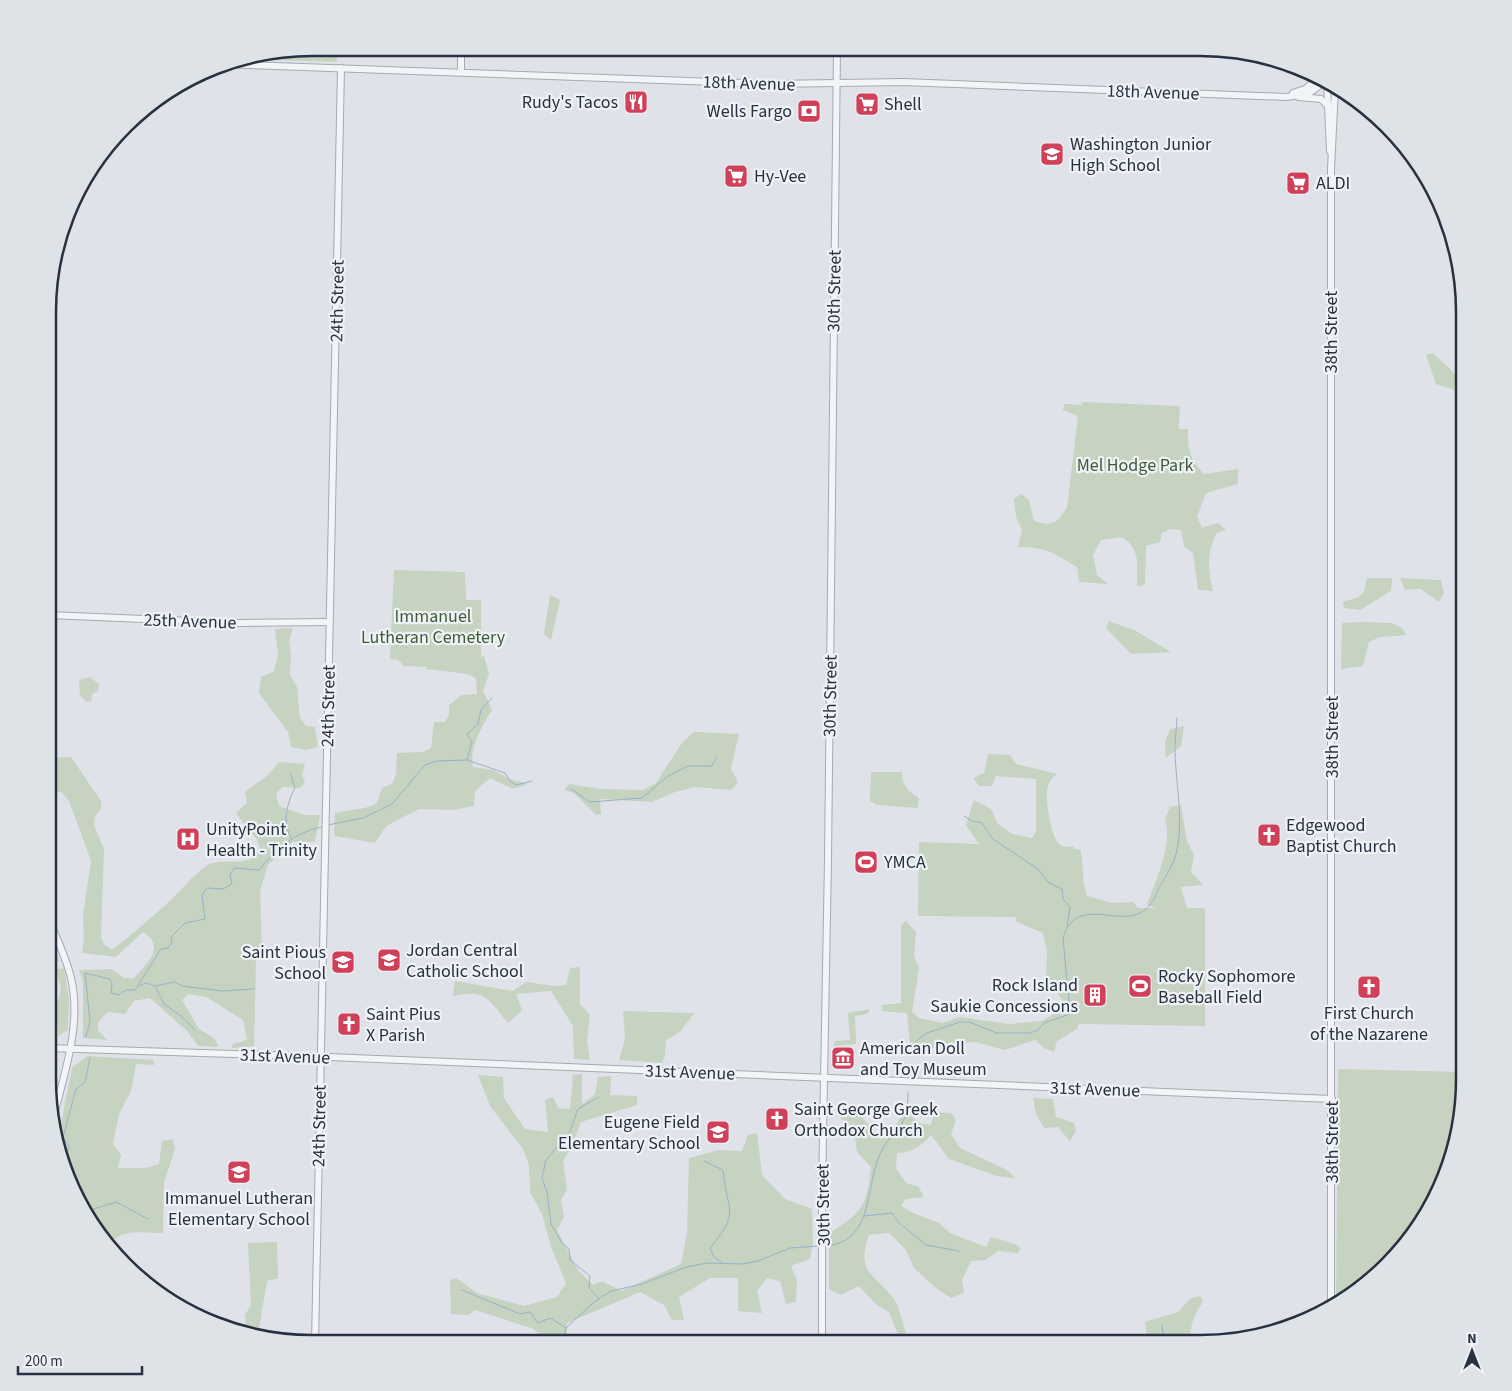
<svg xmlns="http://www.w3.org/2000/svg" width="1512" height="1391" viewBox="0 0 1512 1391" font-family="'Source Sans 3',sans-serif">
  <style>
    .green { fill: #c5d3c0 }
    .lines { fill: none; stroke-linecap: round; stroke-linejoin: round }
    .stream { stroke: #99b1c9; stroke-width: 1 }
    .tertiary-casing { stroke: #a4aab3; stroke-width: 8 }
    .tertiary { stroke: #f2f4f7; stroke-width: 6 }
    .labels { text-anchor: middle; stroke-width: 4.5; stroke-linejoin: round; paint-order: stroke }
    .street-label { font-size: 18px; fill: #283140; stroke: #eef2f6 }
    .poi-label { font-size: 18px; fill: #283140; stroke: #eef2f6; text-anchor: start }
    .park-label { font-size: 18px; fill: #3d5c35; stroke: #eef2f6 }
    .rim { fill: none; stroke: #283140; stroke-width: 2.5 }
  </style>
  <rect width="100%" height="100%" fill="#dfe3e9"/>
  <!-- green -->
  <g class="green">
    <polygon points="312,48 338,48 337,60 335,62 245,59"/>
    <polygon points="1433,353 1456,375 1464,377 1464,393 1436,384 1426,355"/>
    <path d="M1082,402l98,4 -1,23h9c0,21 1,29 16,45l34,-5v15l-32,9 -9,24 5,11 16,-5 8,7 -9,3c-11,19 -9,38 -4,58l-15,-1 -5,-37 -9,-7 -3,-16 -11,-1 -8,4 -2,9 -14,4 -1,39 -8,1c0,-21 4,-36 -15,-49l-21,3 -8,15 4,20 11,9 -29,-2 -2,-15c-24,-14 -30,-20 -59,-20l4,-17 -6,-13 -2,-18 7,-5 8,6 5,21c18,6 24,2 33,-14l11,-91 -15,-6 1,-6 18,1z"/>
    <path d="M394,570l71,2 1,28h15v57l3,-1 5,18 -6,17 9,19c-10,16 -23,38 -19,57l20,3 17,9 18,5 -15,5 -23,-11 -15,13 -1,15 -21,4 -34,-1 -33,17 -11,17 -41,-7 1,-23 34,-6 8,-4 5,-15 10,-4 4,-10 1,-21 26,-1 8,-4 3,-26h11l4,-7v-10l13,-10 15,-1 -1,-16 -8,-4 -43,-5 2,-2 -23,-1 -6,-6 -8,-1z"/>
    <path d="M1367,578h25l-1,13 -31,19 -16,-2 -1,-6c18,-5 21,-5 24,-24z"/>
    <polygon points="1400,578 1441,580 1444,593 1439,602 1421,589 1405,590"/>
    <polygon points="550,595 560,600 551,640 544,634"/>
    <polygon points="1109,621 1134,630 1171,652 1131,654 1106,628"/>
    <polygon points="1365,622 1392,623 1403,629 1406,635 1380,637 1369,642 1363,666 1341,669 1342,623"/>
    <polygon points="293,628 289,641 291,656 290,675 297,687 300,718 306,726 315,727 318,747 306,750 291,747 288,732 259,693 261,677 274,671 278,655 275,629"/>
    <polygon points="90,677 99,684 98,691 92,694 91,701 86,702 80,695 79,680"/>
    <polygon points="1184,726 1181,746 1166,758 1165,742 1170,729"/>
    <polygon points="694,732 739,734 731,769 738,782 731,790 694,787 672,793 652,802 600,799 601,814 596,815 574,793 564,790 569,784 601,789 643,790 656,783 682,743"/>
    <path d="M988,754l22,1 6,9 41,10c-5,4 -7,6 -9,12 -4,10 3,56 14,60 3,1 9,0 12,1v2l7,1 3,35 3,11 25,7 21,-1 5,6h18l-9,-3c9,-27 26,-58 18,-86l5,-12 11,-2 6,36 7,14 -3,17 12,13 -22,2 6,21h18v118l-126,-2 -2,5 -20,12 -3,11 -10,-4 -9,-8 -30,10 -30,-8 -27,2 -18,5 -20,-6 -3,-30 -25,-2v-6l19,-2v-78l5,-4 10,11 -2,24 5,12 -7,44 7,6 23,5 18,-6 49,7 33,-3 17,-10 3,-12 -16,-18 1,-30 -4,-18 -28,-12 2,-4 -99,-1 1,-74 60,2 -13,-19 8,-25 17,9 7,15 14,10 20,4 4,-6v-53l-40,-3 -4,10h-13l-6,-8 11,-5z"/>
    <path d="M71,757l30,44v8l-6,7 -1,9 10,24 -3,88 3,7 8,6c21,-16 41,-34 61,-52 10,-10 21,-24 33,-32 18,-11 44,5 54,-18l-3,-8 -21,-27 11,-10 -2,-11 23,-17 11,-13 26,2 -3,12 3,6 -5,6 -18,-1 -6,7 3,12 25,9h16l-5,27h-22l-25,23 -8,26 2,59 -6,11 -2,85 -22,2 1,-4 14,-4 -4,-20 -37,-23 -17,-3 -7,6 17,29 15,9 5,9 -21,-1 -11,-15 -37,-33 -16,3 -9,13 -17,-2 -10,10v8l9,10 -24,-2v-56l-4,-12 33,-1 12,9h10c12,-14 33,-31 9,-46l-27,25 -34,-4 2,-14 -1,-24 8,-54 -22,-60 -8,-10 -12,5v-38z"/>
    <path d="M871,772h31c0,14 6,19 17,26l-1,10 -41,-3 -7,-4z"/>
    <polygon points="48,933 59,961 48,966"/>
    <path d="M580,967v37l10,11 -3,26 3,19 -16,-1 -1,-33 -22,-35 -35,3 6,16 -14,13c-20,-24 -22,-34 -55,-27l2,-15 57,10 15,-9 26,4 13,-1 4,-17z"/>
    <path d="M64,968l5,31 -1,31 -10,6 -1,-17 -5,-13c13,-11 9,-21 3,-36z"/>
    <polygon points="870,1009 867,1014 855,1016 856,1044 834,1046 835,1041 850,1040 848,1013"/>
    <polygon points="623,1011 694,1013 680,1032 666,1040 665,1056 662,1063 619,1060 625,1039"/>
    <path d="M87,1056l67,4v5l-18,-1 -5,27 -12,23 -6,30 8,11 -3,13h27l14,-4 3,-23 11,-2 2,10 -11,33 -1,51c-17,0 -46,-6 -54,14l-41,-67 -10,-42 14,-70z"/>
    <polygon points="48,1058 57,1072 50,1103"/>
    <polygon points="1338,1069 1464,1072 1464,1079 1456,1147 1437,1196 1374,1278 1336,1302"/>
    <polygon points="582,1074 582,1104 595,1094 598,1077 611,1076 610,1095 637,1096 637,1105 581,1122 571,1148 563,1161 567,1190 561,1200 564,1217 557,1230 578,1270 593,1285 602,1281 621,1291 681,1264 687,1233 689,1158 719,1150 742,1151 748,1135 757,1133 762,1175 785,1199 812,1209 813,1244 810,1259 791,1266 797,1280 796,1302 786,1304 780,1281 767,1278 757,1291 762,1313 738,1311 738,1278 710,1278 679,1297 684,1320 672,1320 664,1305 640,1292 567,1323 567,1343 537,1343 539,1335 534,1329 475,1310 468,1315 451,1314 450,1280 456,1278 477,1293 524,1306 557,1297 566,1283 551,1247 542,1214 530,1192 529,1165 523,1149 490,1106 478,1075 503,1077 504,1098 525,1129 548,1132 545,1100 553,1097 558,1108 570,1109 573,1075"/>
    <polygon points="1033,1098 1053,1099 1056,1117 1074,1123 1076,1131 1070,1141 1058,1127 1044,1128 1036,1114"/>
    <path d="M837,1103l11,9 12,3 21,24 9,-4 10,-17 11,-3 8,8 12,2 3,-13 17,1 5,7 -5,14 9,14 47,22 8,8 -18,-2 -48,-17 -18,-24c-11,12 -18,17 -34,18l-1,15 10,15 12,3 6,11 -18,2 -5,7 14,8 24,9 11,10 36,14 5,-10 24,7 6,4 -3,5 -20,-2 -13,9 -14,1 -9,19 2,13 -13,5 -15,-10 -22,-20 -8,-18 -17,-17 -20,2c-14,39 6,38 25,64 6,9 8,23 12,34l-8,2 -9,-23 -12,-7 -18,-19 -18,9 -12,-6v-56c33,-20 38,-27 42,-66l-14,-15 -3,-23 -17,-14z"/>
    <polygon points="277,1242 278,1278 267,1281 259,1328 246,1326 245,1315 251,1305 248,1243"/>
    <path d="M1200,1296l3,6c-10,13 -13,25 -13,41h-42l-3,-21 33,-10 13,-14z"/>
  </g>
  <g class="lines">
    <!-- stream -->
    <g class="stream">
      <polyline points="467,760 505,773 510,781 516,785 532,781"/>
      <path d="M290,773l5,15c-8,15 -13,34 -4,50"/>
      <polyline points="571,789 590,802 642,798 668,776 688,766 712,766 717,757"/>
      <polyline points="964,816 974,822 981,822 993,839 1038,869 1049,883 1062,889 1063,899 1070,907 1067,927"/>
      <polyline points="328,825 363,818 392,804 425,765 436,761 467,760 472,742 467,734 478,724 481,710 492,698"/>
      <polyline points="48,940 57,954"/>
      <polyline points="138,986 146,983 155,986 164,1004 181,1016 195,1030"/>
      <polyline points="155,986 174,982 182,986 222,991 254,989"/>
      <path d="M86,1037l4,-16 -5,-48 25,6 2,5 -1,9 8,2 7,-5h9l26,-41 7,-1 4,-6 -1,-5 14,-14 20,-4 -3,-24 5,-7 16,1 9,-5 -2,-9 4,-7 25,2c17,-21 36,-38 63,-43"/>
      <path d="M916,1041l11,-8 33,-11h9l28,11h33l8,-3 6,-7 26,-9 -7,-76c15,-48 63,-3 87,-33 5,-5 6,-11 9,-17 6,-11 13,-20 17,-34 8,-32 0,-69 -1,-102 -1,-11 2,-23 2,-34"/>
      <polyline points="599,1097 578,1109 570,1132 546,1160 542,1178 547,1192 551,1224 562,1243 569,1249 570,1260 590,1276 589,1288 599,1299"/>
      <path d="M704,1161l19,9c4,43 18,41 -13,78l4,9 7,5"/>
      <polyline points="64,1164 69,1146 63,1137 76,1089 85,1082 90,1058"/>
      <polyline points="67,1178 73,1179 76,1183 73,1189"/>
      <polyline points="83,1205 86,1205 86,1210"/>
      <polyline points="87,1211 116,1202 148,1219"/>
      <polyline points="864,1216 892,1213 898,1222 926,1245 959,1251"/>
      <path d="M824,1246c52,-3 40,-60 57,-94 14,-29 27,-19 27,-60"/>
      <polyline points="462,1290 520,1314 530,1312 538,1323 550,1318 566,1328"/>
      <polyline points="1162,1325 1163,1334 1174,1343"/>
      <polyline points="562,1343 566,1328 594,1302 611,1291 642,1284 686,1267 707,1263 742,1264 758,1261 790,1248 820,1246"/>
    </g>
    <!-- tertiary casing -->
    <g class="tertiary-casing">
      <g id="tertiary">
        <polyline points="223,64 770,84 904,82 1286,97 1308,94 1325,81"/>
        <polyline points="461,72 461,48"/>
        <polyline points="1327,83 1330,151"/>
        <polyline points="1293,93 1305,89 1320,77"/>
        <polyline points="1299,97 1321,99 1327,105"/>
        <polyline points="49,615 238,623 330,622"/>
        <path d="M48,917c8,20 18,40 23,61 11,47 -7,96 -18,141"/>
        <polyline points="48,1048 329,1057 1332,1099"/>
        <polyline points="1331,1305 1331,169 1335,88"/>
        <polyline points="315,1343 341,68"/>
        <polyline points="822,1343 822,1192 828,859 837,48"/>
      </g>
    </g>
    <!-- tertiary -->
    <use href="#tertiary" class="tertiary"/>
  </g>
  <!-- icons -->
  <defs>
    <g id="restaurant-square" transform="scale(1.25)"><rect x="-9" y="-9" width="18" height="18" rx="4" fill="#d04159" stroke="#eef2f6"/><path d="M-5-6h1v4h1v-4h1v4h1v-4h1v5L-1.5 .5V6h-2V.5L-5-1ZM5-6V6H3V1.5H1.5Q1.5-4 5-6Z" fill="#fff"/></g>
    <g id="supermarket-square" transform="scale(1.25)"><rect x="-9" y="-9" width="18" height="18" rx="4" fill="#d04159" stroke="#eef2f6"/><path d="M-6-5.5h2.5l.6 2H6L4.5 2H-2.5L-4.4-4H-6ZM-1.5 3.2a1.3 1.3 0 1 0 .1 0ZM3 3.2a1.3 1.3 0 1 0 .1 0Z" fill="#fff"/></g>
    <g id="bank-square" transform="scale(1.25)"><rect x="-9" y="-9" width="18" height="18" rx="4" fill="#d04159" stroke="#eef2f6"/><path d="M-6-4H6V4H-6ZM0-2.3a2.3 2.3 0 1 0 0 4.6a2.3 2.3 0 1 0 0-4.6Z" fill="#fff"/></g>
    <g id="school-square" transform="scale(1.25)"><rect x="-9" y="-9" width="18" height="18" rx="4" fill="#d04159" stroke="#eef2f6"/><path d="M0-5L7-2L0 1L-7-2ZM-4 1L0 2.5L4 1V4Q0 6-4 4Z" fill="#fff"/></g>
    <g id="church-square" transform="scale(1.25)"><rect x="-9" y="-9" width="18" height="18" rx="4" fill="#d04159" stroke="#eef2f6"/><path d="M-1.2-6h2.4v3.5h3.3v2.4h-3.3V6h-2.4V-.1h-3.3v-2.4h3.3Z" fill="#fff"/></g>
    <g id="hospital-square" transform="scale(1.25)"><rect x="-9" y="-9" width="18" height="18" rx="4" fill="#d04159" stroke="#eef2f6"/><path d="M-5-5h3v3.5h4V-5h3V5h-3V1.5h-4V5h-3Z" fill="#fff"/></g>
    <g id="stadium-square" transform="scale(1.25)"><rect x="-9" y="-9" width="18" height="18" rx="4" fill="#d04159" stroke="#eef2f6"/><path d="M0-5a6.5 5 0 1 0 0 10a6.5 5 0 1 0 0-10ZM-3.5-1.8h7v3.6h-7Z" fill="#fff"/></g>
    <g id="building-square" transform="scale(1.25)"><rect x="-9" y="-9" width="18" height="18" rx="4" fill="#d04159" stroke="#eef2f6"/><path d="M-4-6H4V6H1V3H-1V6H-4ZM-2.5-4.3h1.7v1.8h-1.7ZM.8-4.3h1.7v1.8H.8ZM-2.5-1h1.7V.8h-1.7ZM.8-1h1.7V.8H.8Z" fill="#fff"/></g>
    <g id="museum-square" transform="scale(1.25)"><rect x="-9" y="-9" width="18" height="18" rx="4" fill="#d04159" stroke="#eef2f6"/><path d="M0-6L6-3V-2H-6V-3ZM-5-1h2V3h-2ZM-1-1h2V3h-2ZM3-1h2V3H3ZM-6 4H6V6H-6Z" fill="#fff"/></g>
  </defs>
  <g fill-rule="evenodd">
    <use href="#restaurant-square" x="636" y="102"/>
    <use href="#supermarket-square" x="867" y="104"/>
    <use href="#bank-square" x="809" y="111"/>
    <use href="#school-square" x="1052" y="154"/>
    <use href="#supermarket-square" x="736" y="176"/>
    <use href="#supermarket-square" x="1298" y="183"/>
    <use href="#church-square" x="1269" y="835"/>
    <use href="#hospital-square" x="188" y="839"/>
    <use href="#stadium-square" x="866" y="862"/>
    <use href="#school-square" x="389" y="960"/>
    <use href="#school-square" x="343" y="962"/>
    <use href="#stadium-square" x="1140" y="986"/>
    <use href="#church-square" x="1369" y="987"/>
    <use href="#building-square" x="1095" y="995"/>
    <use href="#church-square" x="349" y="1024"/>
    <use href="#museum-square" x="843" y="1058"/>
    <use href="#church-square" x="777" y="1119"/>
    <use href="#school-square" x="718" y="1132"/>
    <use href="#school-square" x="239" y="1172"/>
  </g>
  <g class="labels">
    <!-- street labels -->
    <g class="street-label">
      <text transform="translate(749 83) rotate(2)" y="6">18th Avenue</text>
      <text transform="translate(1153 92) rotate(2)" y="6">18th Avenue</text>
      <text transform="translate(834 291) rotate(-89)" y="6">30th Street</text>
      <text transform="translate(337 301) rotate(-89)" y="6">24th Street</text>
      <text transform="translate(1331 332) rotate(-90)" y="6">38th Street</text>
      <text transform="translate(190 621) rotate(2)" y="6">25th Avenue</text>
      <text transform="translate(830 696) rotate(-89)" y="6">30th Street</text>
      <text transform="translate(328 706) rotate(-89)" y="6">24th Street</text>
      <text transform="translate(1332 737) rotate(-90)" y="6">38th Street</text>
      <text transform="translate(285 1056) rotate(2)" y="6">31st Avenue</text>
      <text transform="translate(690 1072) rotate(2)" y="6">31st Avenue</text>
      <text transform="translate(1095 1089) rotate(2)" y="6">31st Avenue</text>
      <text transform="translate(319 1126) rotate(-89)" y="6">24th Street</text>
      <text transform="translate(1332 1142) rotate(-90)" y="6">38th Street</text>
      <text transform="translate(823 1205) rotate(-91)" y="6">30th Street</text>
    </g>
    <!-- poi labels -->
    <g class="poi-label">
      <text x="618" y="108" text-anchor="end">Rudy's Tacos</text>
      <text x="884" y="110">Shell</text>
      <text x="792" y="117" text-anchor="end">Wells Fargo</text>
      <text x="1070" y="150">Washington Junior<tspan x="1070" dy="21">High School</tspan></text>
      <text x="754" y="182">Hy-Vee</text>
      <text x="1316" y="189">ALDI</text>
      <text x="1286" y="831">Edgewood<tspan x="1286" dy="21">Baptist Church</tspan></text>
      <text x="206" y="835">UnityPoint<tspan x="206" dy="21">Health - Trinity</tspan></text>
      <text x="884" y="868">YMCA</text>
      <text x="406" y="956">Jordan Central<tspan x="406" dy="21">Catholic School</tspan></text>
      <text x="326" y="958" text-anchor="end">Saint Pious<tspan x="326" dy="21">School</tspan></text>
      <text x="1158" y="982">Rocky Sophomore<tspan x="1158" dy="21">Baseball Field</tspan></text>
      <text x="1078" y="991" text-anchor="end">Rock Island<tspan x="1078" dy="21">Saukie Concessions</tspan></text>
      <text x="1369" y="1019" text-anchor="middle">First Church<tspan x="1369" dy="21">of the Nazarene</tspan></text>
      <text x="366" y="1020">Saint Pius<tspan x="366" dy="21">X Parish</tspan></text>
      <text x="860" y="1054">American Doll<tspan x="860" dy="21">and Toy Museum</tspan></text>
      <text x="794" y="1115">Saint George Greek<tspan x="794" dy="21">Orthodox Church</tspan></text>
      <text x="700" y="1128" text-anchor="end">Eugene Field<tspan x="700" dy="21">Elementary School</tspan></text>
      <text x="239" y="1204" text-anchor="middle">Immanuel Lutheran<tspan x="239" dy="21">Elementary School</tspan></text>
    </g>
    <!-- park labels -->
    <g class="park-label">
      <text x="1135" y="471">Mel Hodge Park</text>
      <text x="433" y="622">Immanuel<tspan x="433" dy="21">Lutheran Cemetery</tspan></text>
    </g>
  </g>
  <!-- crop -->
  <path d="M0 0H1512V1391H0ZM312 56H1200A256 256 0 0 1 1456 312V1079A256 256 0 0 1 1200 1335H312A256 256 0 0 1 56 1079V312A256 256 0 0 1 312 56Z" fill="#dee3e7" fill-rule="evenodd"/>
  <path class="rim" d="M312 56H1200A256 256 0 0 1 1456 312V1079A256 256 0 0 1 1200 1335H312A256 256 0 0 1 56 1079V312A256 256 0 0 1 312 56Z"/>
  <!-- north arrow -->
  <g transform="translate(1472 1351)" stroke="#eef2f6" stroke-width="4" paint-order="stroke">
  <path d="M0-4L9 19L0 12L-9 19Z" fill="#283140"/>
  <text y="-8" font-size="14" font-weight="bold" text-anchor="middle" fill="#283140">N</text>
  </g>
  <!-- scale -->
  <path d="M18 1366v8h124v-8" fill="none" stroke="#283140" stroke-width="2.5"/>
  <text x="25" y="1366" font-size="15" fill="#283140" stroke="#eef2f6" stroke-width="4" paint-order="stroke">200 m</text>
</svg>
